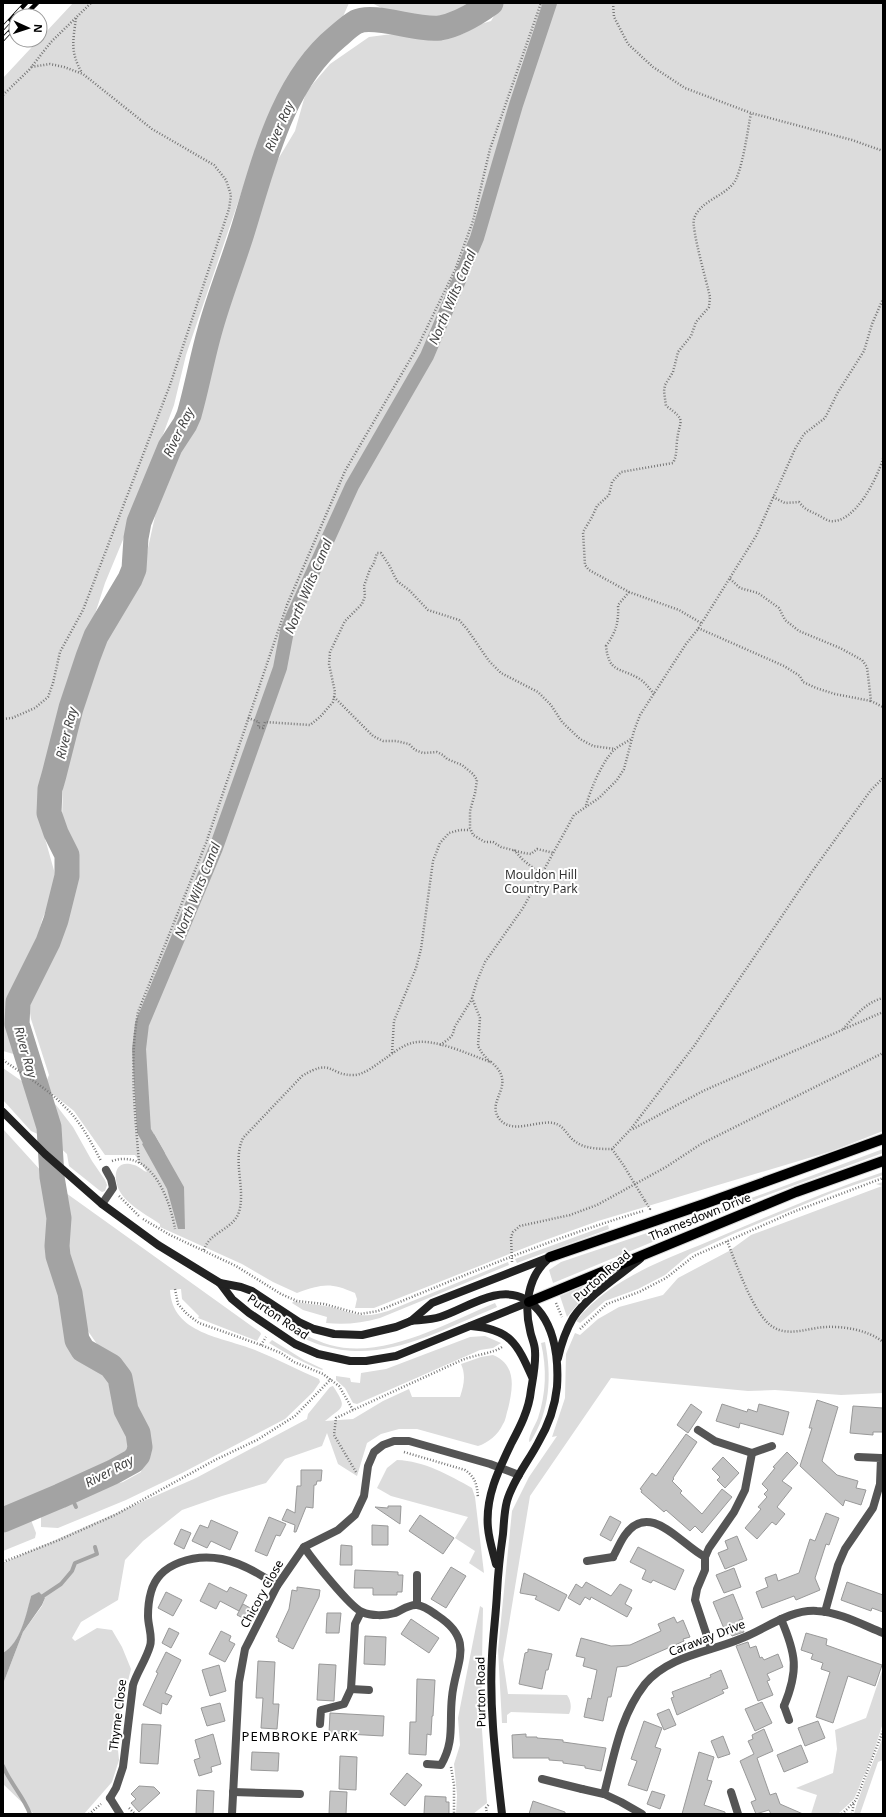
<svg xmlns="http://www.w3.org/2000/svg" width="886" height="1817" viewBox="0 0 886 1817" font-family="'Noto Sans',sans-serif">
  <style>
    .green { fill: #dcdcdc }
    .water { fill: #a3a3a3 }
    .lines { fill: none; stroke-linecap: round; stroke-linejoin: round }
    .stream { stroke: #a3a3a3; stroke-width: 4 }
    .canal { stroke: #a3a3a3; stroke-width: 14 }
    .river { stroke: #a3a3a3; stroke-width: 25 }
    .building { fill: #c4c4c4; stroke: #999 }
    .primary-casing { stroke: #dbdbdb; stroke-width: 12 }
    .path { stroke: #777; stroke-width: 2.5; stroke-dasharray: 1 2; stroke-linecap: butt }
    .lane { stroke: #555; stroke-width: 8 }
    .street { stroke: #555; stroke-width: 8 }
    .secondary { stroke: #222; stroke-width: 8 }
    .primary { stroke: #000; stroke-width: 10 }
    .rail-casing { stroke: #000; stroke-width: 4.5 }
    .rail { stroke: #fff; stroke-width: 3; stroke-dasharray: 9; stroke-linecap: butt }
    .path-bridge { stroke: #777; stroke-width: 2.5; stroke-dasharray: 1 2; stroke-linecap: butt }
    .labels { text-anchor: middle; stroke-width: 4; stroke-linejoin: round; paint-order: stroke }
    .park-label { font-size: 12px; fill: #333; stroke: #fff }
    .street-label { font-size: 12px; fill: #000; stroke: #fff }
    .water-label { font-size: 13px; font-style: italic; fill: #444; stroke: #fff }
    .neighbourhood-label { font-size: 13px; letter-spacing: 1px; fill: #000; stroke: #fff }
  </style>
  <rect width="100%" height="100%" fill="#fff"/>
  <!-- green -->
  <g class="green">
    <polygon points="73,3 349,3 341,21 285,87 248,173 186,355 174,405 132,518 105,583 86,642 54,743 41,807 44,835 55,874 55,888 42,920 34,953 21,1011 17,1055 3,1051 3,78"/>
    <polygon points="372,3 468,3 448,17 413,16 391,13"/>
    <path d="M502,3h381v1128l-51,20 -234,70 -61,22 -163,65h-19l2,-9 -2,-6c-25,-11 -33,-9 -58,0l-24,-11 -31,-18 -82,-37v-3c-13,-9 -33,-19 -41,-34 -6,-13 -5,-31 15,-25 5,1 9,6 13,7l-12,-17h-30l-31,-44 -30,-24 5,-12 -18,-56 -3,-18 5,-15 37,-78 6,-36 -4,-30 -10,-25 1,-30 18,-79 29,-77 34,-65 12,-54 42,-103 67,-228 30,-50 11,-39 24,-28 39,-27 23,-3 40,5 28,-4 21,-11 10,-3z"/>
    <polygon points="3,1068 56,1105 73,1127 92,1161 105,1180 107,1185 105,1191 102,1192 99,1190 69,1166 67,1154 45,1134 40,1135 31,1131 3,1100"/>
    <path d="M3,1129l49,54 208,149 1,2 -4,7 -59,-23 1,-2 -17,-17 -1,-10 -11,1c2,44 53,47 85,60 22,9 43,20 64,29l1,3 -7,10 -28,27 -103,54 -56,27 -68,28 -17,-1v-28l17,-10 27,4 38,-11 18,-10 4,-15 -13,-44 -5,-41 -12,-14 -16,-11 -18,-26 -4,-24 -14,-28 -10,-1 9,23v29l3,18 9,13 20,11 14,19 7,29 10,17 7,18 -2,8 -16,10 -111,44z"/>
    <polygon points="883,1149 883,1153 759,1198 553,1283 549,1270 561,1262 757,1196"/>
    <path d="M883,1172v3l-49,17 -99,41 -45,21 -25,21 -27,14 -33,12 -25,22 -4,-2c36,-45 92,-62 143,-84 54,-23 108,-46 164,-65z"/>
    <path d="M883,1182v211l-42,2 -66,-5 -27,1 -137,-13 -81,118 -27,164 5,34 59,1c4,5 5,13 2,19l-58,-2 -4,3v8h-5l-4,-73 14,-139 17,-34 28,-41 -5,1 13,-39 1,-44 9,-21 5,2 18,-16 21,-12 44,-12 15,-17 51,-27 22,-16 131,-49 -6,-2z"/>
    <polygon points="608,1225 609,1229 517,1263 515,1259"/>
    <path d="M508,1262l1,3 -129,53c-18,5 -35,7 -54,5l1,-6 -24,-7 -11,-7 2,-2c10,3 20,3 31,5 29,5 31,15 63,5z"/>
    <polygon points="597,1280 599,1284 582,1299 567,1317 560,1296"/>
    <path d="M495,1303l2,4c-77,32 -137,71 -217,18l3,-3c15,9 30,18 47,23 54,15 116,-22 165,-42z"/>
    <polygon points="485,1336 501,1343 493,1348 480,1350 357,1404 353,1403 345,1388 336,1380 336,1376 350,1378 351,1382 360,1383 361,1373 386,1369 470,1337"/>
    <path d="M272,1340l32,20 19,9 -1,1c-19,-7 -36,-17 -53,-27z"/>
    <path d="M545,1342c7,34 5,69 -14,99l-2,1c0,-8 6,-16 9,-24 8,-25 9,-49 3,-75z"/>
    <path d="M493,1355c24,10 20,33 15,54 -2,5 -2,11 -5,15 -5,11 -15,19 -25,22l-61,-17h-18l-18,5 -14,9 -10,33 -19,-12 -11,-31 -5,13 -37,13 -19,24 -44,13 -40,14 -39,31 -18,19 -7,40 -37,22 -9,16 3,3 22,-13 15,2 10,17 9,22 -15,60 3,31 -7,22 -28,32h-50l-31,-30v-100l20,-52 19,-26 3,-8 -14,-2c-4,19 -10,46 -28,57v-90l193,-85 111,-59 1,-5 22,-27 3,-1c15,23 10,20 -8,35l28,-2 30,-18 26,-12 3,8h48c4,-12 6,-22 1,-33l20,-7z"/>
    <path d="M397,1460c27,1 52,15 75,28l3,9 9,76 -15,-10 6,-12 -20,-13 13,-21 -77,-21 -14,-8 10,-20z"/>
    <polygon points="31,1520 36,1533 35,1538 3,1551 3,1530"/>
    <polygon points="480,1606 483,1608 481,1715 487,1803 473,1814 456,1814 457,1795 454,1764 460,1745 458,1718"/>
    <polygon points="883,1668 883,1723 872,1757 854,1799 838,1814 811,1814 817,1795 796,1788 833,1773 837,1749 835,1730 866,1718"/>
    <path d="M883,1736v24l-5,2 -18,52h-6c7,-27 20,-52 29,-78z"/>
  </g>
  <!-- water -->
  <g class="water">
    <polygon points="154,1134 184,1187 185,1229 178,1229 167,1189 142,1144"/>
    <path d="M39,1592l6,6 -3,7 -19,27 -20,52v-31c18,-11 23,-38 28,-57z"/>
  </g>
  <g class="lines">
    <!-- stream -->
    <g class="stream">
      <polyline points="69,1492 76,1507"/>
      <polyline points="40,1598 61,1584 72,1571 75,1563 97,1554 95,1547"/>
      <path d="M3,1766c7,17 21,31 27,48"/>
    </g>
    <!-- canal -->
    <polyline class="canal" points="158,1155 144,1131 139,1049 142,1024 216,848 280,668 287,631 292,618 352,486 427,356 477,238 516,105 550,3"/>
    <!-- river -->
    <path class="river" d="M3,1520l57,-24 53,-24 20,-11 5,-6 2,-8 -2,-14 -12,-23 -6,-32 -9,-12 -28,-16 -6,-10 -7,-47 -12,-37 -1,-10 2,-28 -7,-41 -3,-50 -32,-103 1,-22 30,-60 8,-22 11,-44v-21l-11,-22 -7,-20 1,-24 4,-14 17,-67 17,-51 8,-21 34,-57 4,-10 2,-31 3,-16 31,-75 15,-23 4,-9c8,-28 13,-57 21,-85 9,-33 22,-65 32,-97 21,-67 39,-150 95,-196 6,-5 12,-11 19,-15 18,-9 61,9 84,6 17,-3 37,-15 51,-25"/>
  </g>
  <!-- building -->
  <g class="building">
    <polygon points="817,1400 838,1407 822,1461 837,1475 858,1481 856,1488 866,1490 861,1505 845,1500 843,1506 800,1466 812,1428 809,1428"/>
    <polygon points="691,1404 702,1412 688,1433 677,1425"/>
    <polygon points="722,1404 747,1412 748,1409 757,1412 759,1404 789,1412 783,1435 740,1423 739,1428 716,1421"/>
    <polygon points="853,1406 883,1408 883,1432 873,1432 873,1435 850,1433"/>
    <polygon points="686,1434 697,1442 673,1478 674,1479 672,1481 682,1491 680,1493 702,1514 722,1489 732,1497 702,1533 695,1526 690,1531 666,1510 664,1512 641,1492 642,1490 640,1489 652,1473 656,1476"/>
    <polygon points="787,1452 798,1463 782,1481 792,1488 777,1507 785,1514 776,1525 772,1522 757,1539 745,1528 761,1509 758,1507 767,1497 764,1494 768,1490 762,1484 775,1468 773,1467"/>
    <polygon points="723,1457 739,1473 725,1488 717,1480 720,1477 712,1469"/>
    <polygon points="301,1470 322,1470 321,1481 317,1481 316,1485 314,1485 313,1508 306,1507 296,1532 294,1532 295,1525 282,1520 287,1509 295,1513 297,1486 301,1486"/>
    <polygon points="388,1506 401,1506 400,1524 375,1507 388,1508"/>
    <polygon points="826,1513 839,1518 829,1545 826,1544 815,1578 820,1590 796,1600 794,1596 762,1608 756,1592 768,1587 765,1578 776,1574 778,1581 799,1573 810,1539 815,1541"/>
    <polygon points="420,1515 454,1538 443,1554 409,1531"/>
    <polygon points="610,1516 621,1522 611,1541 600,1535"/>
    <polygon points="269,1517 286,1524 280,1536 276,1535 267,1556 255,1551"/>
    <polygon points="211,1520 238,1532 230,1550 211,1541 207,1548 192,1541 200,1525 208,1528"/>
    <polygon points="372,1525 388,1526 388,1545 372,1545"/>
    <polygon points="181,1529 191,1533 184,1549 174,1544"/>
    <polygon points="737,1536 747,1560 725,1569 718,1553 728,1549 725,1541"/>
    <polygon points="341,1545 352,1546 352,1565 340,1565"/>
    <polygon points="638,1547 684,1570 675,1590 653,1580 651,1583 642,1579 646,1570 630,1562"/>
    <polygon points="451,1567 466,1576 446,1608 431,1599"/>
    <polygon points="734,1568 741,1587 724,1593 716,1575"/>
    <polygon points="355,1570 398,1572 398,1575 403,1575 402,1592 397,1592 397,1595 373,1595 373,1588 354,1588"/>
    <polygon points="524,1573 567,1595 559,1611 535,1599 537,1596 520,1593"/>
    <polygon points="586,1582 611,1596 620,1584 632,1590 625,1604 632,1608 627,1617 591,1597 590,1600 585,1597 580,1605 568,1598 576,1584 582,1588"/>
    <polygon points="847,1582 883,1595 883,1612 872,1608 871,1611 841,1600"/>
    <polygon points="209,1583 227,1592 230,1587 247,1595 239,1611 220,1601 216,1609 200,1601"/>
    <polygon points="297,1587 320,1590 319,1597 293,1649 278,1641 279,1639 276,1637 289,1609 292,1590 297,1591"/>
    <polygon points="166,1592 182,1600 173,1616 158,1608"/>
    <polygon points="733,1594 743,1619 739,1620 744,1632 732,1636 731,1634 727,1636 713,1602"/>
    <polygon points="243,1604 252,1609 247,1620 237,1615"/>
    <polygon points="327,1613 341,1613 339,1633 326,1633"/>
    <polygon points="674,1617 677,1623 683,1620 690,1637 683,1639 684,1641 627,1666 617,1667 611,1697 608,1697 603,1721 584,1717 588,1698 591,1699 597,1670 583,1666 585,1658 576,1656 581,1638 611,1646 630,1645 661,1631 658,1624"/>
    <polygon points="411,1619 439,1638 429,1653 401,1634"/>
    <polygon points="169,1628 179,1633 171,1648 162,1643"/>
    <polygon points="221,1631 231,1636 229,1641 235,1644 225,1662 209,1654"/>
    <polygon points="806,1633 827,1639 826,1645 882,1665 875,1686 848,1676 833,1723 816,1717 830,1672 821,1669 823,1663 811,1659 813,1654 801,1650"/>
    <polygon points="365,1636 386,1637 385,1665 364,1664"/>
    <polygon points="748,1642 750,1648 756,1646 760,1658 762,1657 764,1660 778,1654 783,1667 767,1674 770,1680 767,1681 773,1695 758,1701 736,1646"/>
    <polygon points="528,1649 552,1654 548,1670 546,1670 542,1689 519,1684 525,1653 528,1652"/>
    <polygon points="166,1652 181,1660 165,1693 172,1696 167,1705 162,1703 161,1714 143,1705 158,1673 156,1672"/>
    <polygon points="258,1661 275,1662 273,1704 279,1704 277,1729 261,1728 263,1698 256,1698"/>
    <polygon points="319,1664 336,1665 334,1701 317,1700"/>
    <polygon points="219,1665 226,1691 210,1696 202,1670"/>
    <polygon points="721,1670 728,1688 722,1690 724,1693 677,1715 671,1698 674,1697 672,1692 711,1677 710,1675"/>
    <polygon points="417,1679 435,1680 433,1716 432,1716 431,1735 427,1734 426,1755 409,1754 410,1722 416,1722"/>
    <polygon points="762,1702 772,1723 755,1731 745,1709"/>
    <polygon points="220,1703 225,1721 207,1726 201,1708"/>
    <polygon points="669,1709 676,1725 664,1730 657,1714"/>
    <polygon points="330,1713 384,1716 383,1736 329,1733"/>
    <polygon points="644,1721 662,1728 655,1747 661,1749 647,1791 628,1785 637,1761 631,1759"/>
    <polygon points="818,1721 825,1738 805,1746 798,1728"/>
    <polygon points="142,1724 161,1725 158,1764 140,1763"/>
    <polygon points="764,1729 773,1751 757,1758 770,1795 776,1793 780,1804 803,1814 771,1814 769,1810 756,1814 751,1802 756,1800 740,1761 754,1754 748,1741 753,1739 752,1735"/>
    <polygon points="213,1734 221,1764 211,1767 212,1772 199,1776 194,1760 200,1758 195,1740"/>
    <polygon points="526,1734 526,1737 537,1737 537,1738 563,1740 563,1742 606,1748 601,1771 585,1768 585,1766 563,1763 563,1761 549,1760 549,1758 513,1758 512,1735"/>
    <polygon points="723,1736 730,1754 718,1758 711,1741"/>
    <polygon points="801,1745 808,1762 784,1772 777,1755"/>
    <polygon points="252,1752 279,1753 278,1771 251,1770"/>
    <polygon points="699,1752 714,1757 707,1780 712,1781 704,1805 725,1812 725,1814 682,1814"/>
    <polygon points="340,1756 357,1757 356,1790 339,1789"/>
    <polygon points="407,1773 422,1785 405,1806 390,1794"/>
    <polygon points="139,1786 154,1787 160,1793 139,1812 131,1803 136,1799 131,1794"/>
    <polygon points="197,1790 214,1791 213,1814 196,1814"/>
    <polygon points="330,1791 347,1792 346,1814 329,1814"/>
    <polygon points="652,1791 665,1795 660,1809 647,1804"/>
    <polygon points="425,1796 446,1797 446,1802 449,1802 449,1814 424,1814"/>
    <polygon points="533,1801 565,1812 565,1814 529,1814"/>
  </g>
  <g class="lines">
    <!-- primary casing -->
    <g class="primary-casing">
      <g id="primary">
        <polyline points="550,1257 704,1204 883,1139"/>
        <polyline points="529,1302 796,1192 883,1161"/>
      </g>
    </g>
    <!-- path -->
    <g class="path">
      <polyline points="613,3 614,17 628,44 653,67 685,88 751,113 852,140 883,151"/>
      <path d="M76,18c-3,23 -6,34 6,55"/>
      <polyline points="3,95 29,70 51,42 91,3"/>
      <path d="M773,497l12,6 14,-1c6,8 11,9 19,13 4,2 8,5 12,6 25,3 47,-43 53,-62"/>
      <polyline points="730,579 740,588 758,593 779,608 785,620 799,631 840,648 862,660 867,667 871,701 883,707"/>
      <path d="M629,592l-11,13c1,17 -2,27 -12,41 3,27 13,21 32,32 7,4 11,10 16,16"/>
      <path d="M701,623l-22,-13 -50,-18 -40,-22 -4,-5 -2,-33 9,-15 5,-11 12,-11 3,-13 9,-10 52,-9c4,-8 3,-13 4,-22 2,-21 11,-20 -11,-35l-2,-15 1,-6 8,-13 5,-20 13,-16 5,-14 13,-15 1,-10c-3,-14 -19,-69 -16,-78 5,-17 28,-22 39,-35 9,-10 15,-56 18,-71"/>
      <polyline points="698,628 784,666 800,676 803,682 816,688 835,694 871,701"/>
      <polyline points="334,697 373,736 383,741 396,741 409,744 415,750 423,753 437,752 443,755 447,759 462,765 473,774 477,780 475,793 470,811 470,828 473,835 485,842 493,842 501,847 524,853 531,854 537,849 554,853"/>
      <polyline points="248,718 259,722 258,727 263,728 265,722 310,725 320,717 333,702 335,692 329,664 330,652 345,621 362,604 365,596 364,586 370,569 374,563 377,553 381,553 389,565 397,581 409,590 428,610 459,620 467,629 489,661 501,673 538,692 551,705 562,722 580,739 593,746 615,749"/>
      <polyline points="3,719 12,718 35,708 48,697 53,683 60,652 83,610 170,385 229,209 231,195 226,180 214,165 152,129 83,74 64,67 50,64 31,67"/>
      <path d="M586,805c5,-16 15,-41 27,-54 5,-5 12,-8 18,-12"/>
      <polyline points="514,850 523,860 542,875"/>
      <path d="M843,1029c11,-12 23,-27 40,-31"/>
      <path d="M440,1045c7,-5 14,-8 14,-17l18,-29"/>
      <polyline points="392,1053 394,1021 416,968 421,949 433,861 440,843 449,833 460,830 470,830"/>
      <path d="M3,1060c21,15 44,28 62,47 16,15 26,35 36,54"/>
      <polyline points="490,1062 482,1053 478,1046 480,1018 472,998 477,981 485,962 523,908 574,815 599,798 617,780 624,769 634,731 640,715 686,644 698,629 756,536 795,449 804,434 825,418 838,392 864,351 872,324 883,299"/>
      <polyline points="633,1129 703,1091 883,1012"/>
      <polyline points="612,1149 624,1166"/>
      <path d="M112,1161c39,-13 58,38 63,68"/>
      <path d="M139,1163c-4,-50 -10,-102 -1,-151l68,-169 81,-238 58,-134 73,-125 37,-76 18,-49 17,-72 51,-146"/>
      <polyline points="119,1196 139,1216"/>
      <polyline points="645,1201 650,1209 648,1210"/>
      <path d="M143,1219l27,16 66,31 45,28 16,7 27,3 36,10 18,-3c87,-36 174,-73 265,-100"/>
      <path d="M727,1241c9,22 27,75 46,86 16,10 35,1 52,0 19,-1 43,3 58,15"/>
      <path d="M204,1250c5,-18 29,-20 35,-38 7,-24 -7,-51 4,-74l59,-62c31,-19 27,0 52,-1 10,0 23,-11 32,-17 7,-5 17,-13 26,-15 22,-6 57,12 79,19 27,22 -4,37 7,55 12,19 38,3 55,6 12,2 14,14 23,19 9,7 25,7 36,7l18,-19 64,-84 117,-173 60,-83 12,-12"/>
      <polyline points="512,1262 511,1237 513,1232 520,1226 570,1215 597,1205 666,1167 701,1144 883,1053"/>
      <path d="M175,1289l3,15 9,10 12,9 62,22 20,8 13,9 29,12 16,12 14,24 109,-50c12,-5 32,-7 40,-13"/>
      <polyline points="556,1303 562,1317"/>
      <polyline points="580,1329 607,1304 639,1292 666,1278 694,1256 793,1212 883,1178"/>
      <polyline points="261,1345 266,1337"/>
      <polyline points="353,1410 336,1418 334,1435 356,1472"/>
      <path d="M404,1452l61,18c11,8 12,15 13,28"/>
      <polyline points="3,1562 59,1540 115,1515 215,1460 257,1440 295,1416 331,1379"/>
      <polyline points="451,1767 454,1785 454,1814"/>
      <polyline points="129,1808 135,1814"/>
      <polyline points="89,1814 101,1804"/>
      <polyline points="487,1814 486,1808 489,1804"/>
      <polyline points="842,1814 856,1800 883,1731"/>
      <polyline points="852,1814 854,1802"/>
    </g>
    <!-- lane -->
    <g class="lane">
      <polyline points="698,1430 715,1441 752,1453 772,1446"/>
      <polyline points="587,1561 613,1557"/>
      <polyline points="784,1706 789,1720"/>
      <polyline points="542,1779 582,1789"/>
      <polyline points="110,1798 120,1814"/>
    </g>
    <!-- street -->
    <g class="street">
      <polyline points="102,1204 113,1188 111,1179 106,1170"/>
      <path d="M304,1547c8,12 46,60 58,65 9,4 23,4 33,1 7,-3 14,-9 22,-8 8,1 15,7 21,11 38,25 17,47 14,81 -3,26 3,44 -11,68l-14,-1"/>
      <path d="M613,1557c4,-7 7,-15 12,-22 25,-35 56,10 80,22"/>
      <polyline points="417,1575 417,1605"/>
      <polyline points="361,1612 355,1624 351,1689 369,1690"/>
      <polyline points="825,1612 838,1565 845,1549 873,1508 880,1484 881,1458 858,1457"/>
      <path d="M781,1619c15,35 18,51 3,87"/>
      <polyline points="711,1648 695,1600 697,1589 705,1570 705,1557 709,1548 734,1512 745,1490 752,1453"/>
      <polyline points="320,1724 321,1710 344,1704 351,1689"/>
      <polyline points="582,1789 604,1794"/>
      <polyline points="233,1792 300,1794"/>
      <polyline points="731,1792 738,1814"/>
      <path d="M110,1798l6,-10 7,-21 10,-82c4,-13 13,-25 17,-39 3,-9 -2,-20 -2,-30 0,-8 1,-17 3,-24 8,-30 45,-38 71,-33 19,4 40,16 55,27"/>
      <polyline points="232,1814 239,1682 245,1649 277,1586 304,1547 338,1530 355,1515 364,1496 368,1466 374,1452 383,1445 394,1441 409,1441 490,1464 519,1475"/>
      <path d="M642,1814l-21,-12 -17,-8c10,-38 16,-78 41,-110 23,-28 64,-32 95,-45 25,-9 49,-30 77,-28 22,1 46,14 66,22"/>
    </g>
    <!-- secondary -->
    <g class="secondary">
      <polyline points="3,1112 45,1154 102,1204 158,1245 220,1283 232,1299 249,1313 295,1344 318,1354 350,1361 366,1361 396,1356 529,1302"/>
      <polyline points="220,1283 241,1287 252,1291 299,1322 314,1329 334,1334 362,1335 396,1327 411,1321 432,1303 550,1257"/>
      <path d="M411,1321c9,-1 20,-1 29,-4 26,-8 57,-33 85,-18 29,17 34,57 32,88 -2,20 -9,39 -19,56 -10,19 -25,37 -31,58 -3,11 -3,22 -4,33 -3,20 -5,39 -6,59 -1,21 -4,42 -5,63 -3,53 4,105 10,158"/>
      <path d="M471,1326c39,3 46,17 61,51"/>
      <path d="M558,1358c3,-13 8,-28 15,-40 14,-22 46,-42 67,-59"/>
      <path d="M496,1564c-3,-12 -7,-24 -8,-36 -3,-30 10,-57 23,-84 9,-17 18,-34 20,-54 2,-12 5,-26 4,-39 0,-7 -4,-14 -5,-21 -6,-23 -2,-53 17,-70"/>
    </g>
    <!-- primary -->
    <use href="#primary" class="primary"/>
    <!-- rail casing -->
    <g class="rail-casing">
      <g id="rail">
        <polyline points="24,16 37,3"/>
        <polyline points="3,28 26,3"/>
        <polyline points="3,39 16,25"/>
      </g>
    </g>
    <!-- rail -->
    <use href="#rail" class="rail"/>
    <!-- path-bridge -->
    <polyline class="path-bridge" points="624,1166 645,1201"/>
  </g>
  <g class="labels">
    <!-- park labels -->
    <g class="park-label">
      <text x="541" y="879">Mouldon Hill<tspan x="541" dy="14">Country Park</tspan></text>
    </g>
    <!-- street labels -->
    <g class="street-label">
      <text transform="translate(700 1217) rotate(-22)" y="4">Thamesdown Drive</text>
      <text transform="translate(602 1276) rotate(-41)" y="4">Purton Road</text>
      <text transform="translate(278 1317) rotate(34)" y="4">Purton Road</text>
      <text transform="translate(262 1594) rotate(-61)" y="4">Chicory Close</text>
      <text transform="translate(707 1638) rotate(-21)" y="4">Caraway Drive</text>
      <text transform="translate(481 1692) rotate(-91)" y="4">Purton Road</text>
      <text transform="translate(118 1715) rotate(-83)" y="4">Thyme Close</text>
    </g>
    <!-- water labels -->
    <g class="water-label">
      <text transform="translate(279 126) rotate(-66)" y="5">River Ray</text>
      <text transform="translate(452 297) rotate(-67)" y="5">North Wilts Canal</text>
      <text transform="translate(178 432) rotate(-64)" y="5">River Ray</text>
      <text transform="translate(308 586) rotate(-67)" y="5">North Wilts Canal</text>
      <text transform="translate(66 733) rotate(-76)" y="5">River Ray</text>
      <text transform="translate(197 890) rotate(-68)" y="5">North Wilts Canal</text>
      <text transform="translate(26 1052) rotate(74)" y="5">River Ray</text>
      <text transform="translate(109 1471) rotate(-28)" y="5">River Ray</text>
    </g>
    <!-- neighbourhood labels -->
    <g class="neighbourhood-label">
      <text x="300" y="1741">PEMBROKE PARK</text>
    </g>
  </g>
  <!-- border -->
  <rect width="886" height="1817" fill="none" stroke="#000000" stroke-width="8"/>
  <!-- north arrow -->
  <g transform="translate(28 28) rotate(93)"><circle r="19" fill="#ffffff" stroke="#999999"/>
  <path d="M0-3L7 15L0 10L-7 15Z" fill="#000000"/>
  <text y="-6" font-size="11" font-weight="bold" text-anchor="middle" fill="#000000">N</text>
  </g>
</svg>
